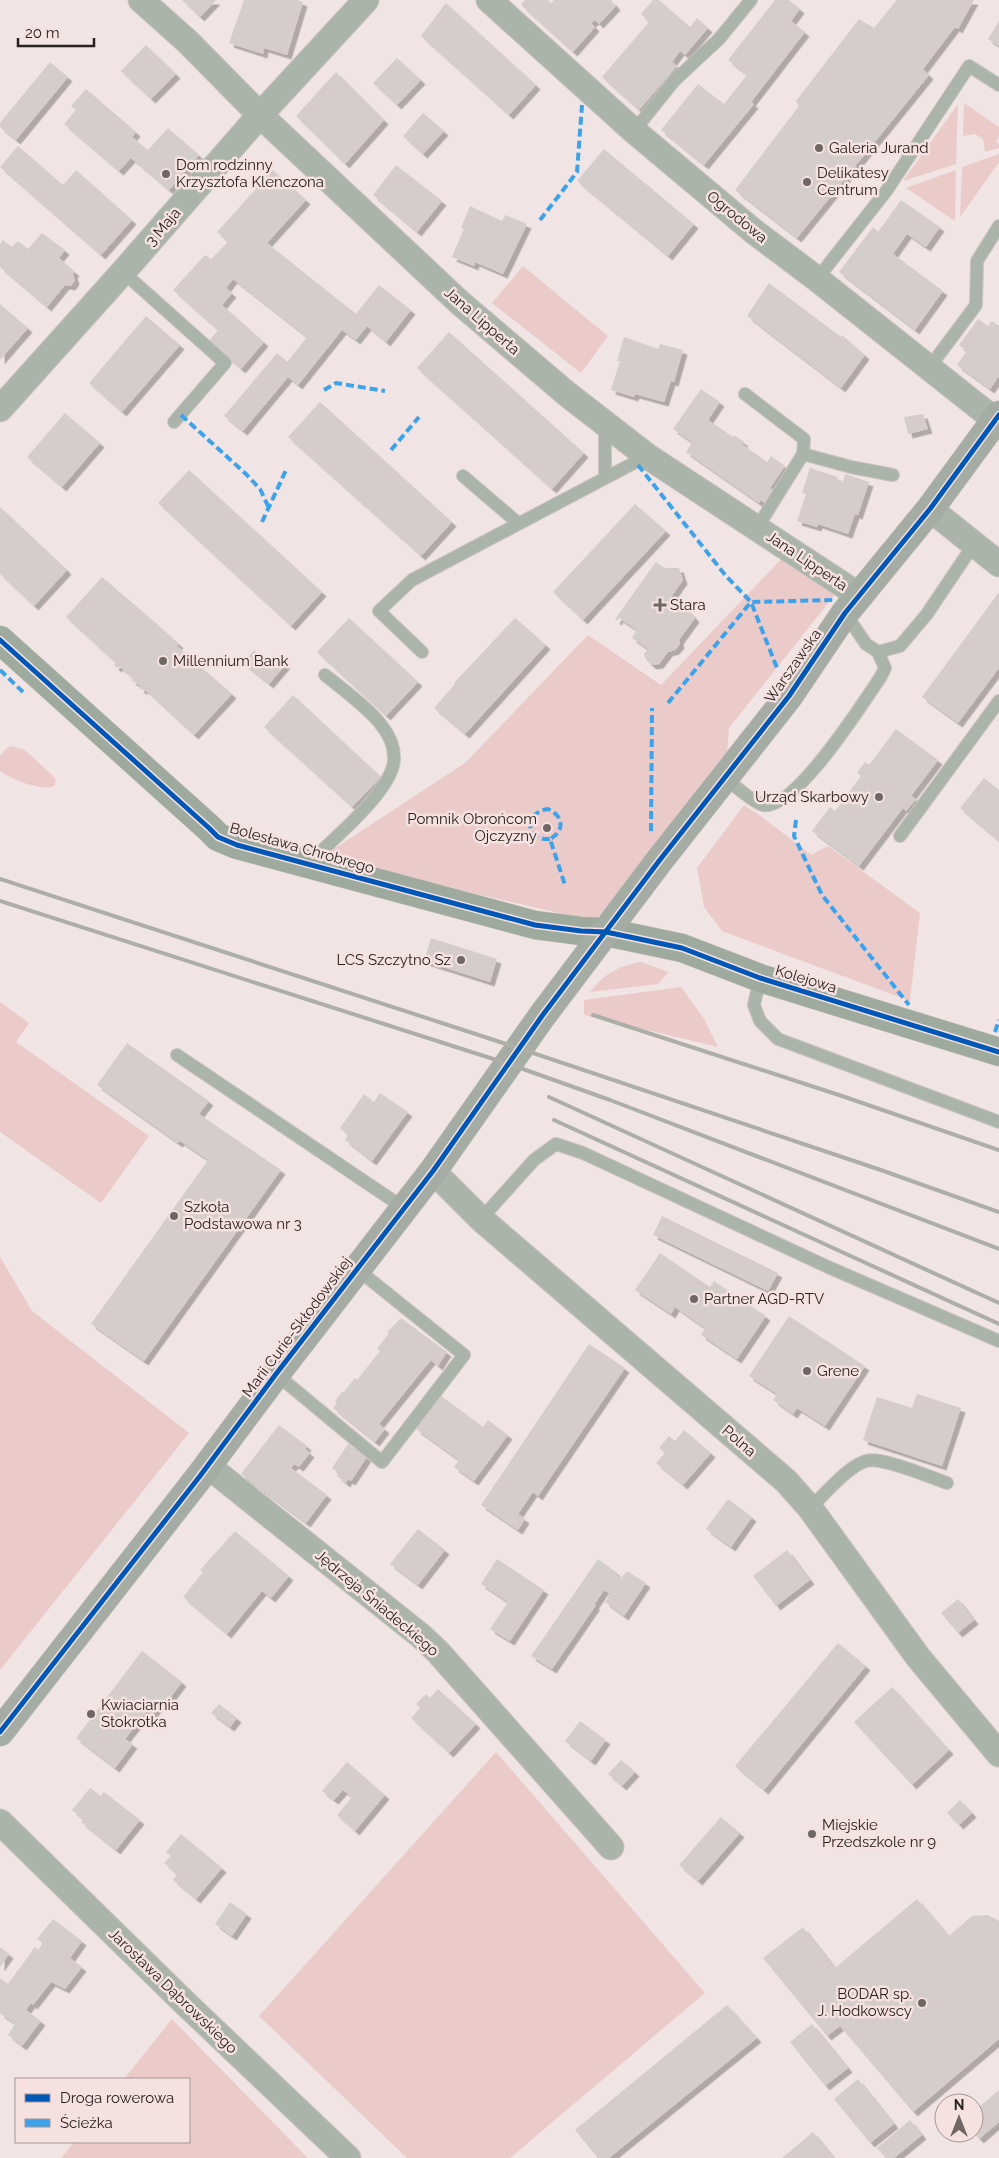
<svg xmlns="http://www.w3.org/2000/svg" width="999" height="2158" viewBox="0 0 999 2158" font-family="Raleway,sans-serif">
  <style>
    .green { fill: #eacbc9 }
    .building { fill: #d4cdcc; filter: url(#shadow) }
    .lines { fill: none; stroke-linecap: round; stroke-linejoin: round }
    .lane-casing { stroke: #cbc3c2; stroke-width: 14 }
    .street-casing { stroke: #cbc3c2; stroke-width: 27 }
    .secondary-casing { stroke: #cbc3c2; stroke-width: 29 }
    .primary-casing { stroke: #cbc3c2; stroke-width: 29 }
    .lane { stroke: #abb4ab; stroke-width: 12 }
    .street { stroke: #abb4ab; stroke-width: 25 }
    .secondary { stroke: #9faa9f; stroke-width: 28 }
    .primary { stroke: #a4aca3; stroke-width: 28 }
    .rail { stroke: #adaea8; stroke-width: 4 }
    .quiet { stroke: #3ea2ea; stroke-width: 4; stroke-dasharray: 8 4; stroke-linecap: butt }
    .cycleway-casing { stroke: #f4e1e0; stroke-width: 8 }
    .cycleway { stroke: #0057b8; stroke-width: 5 }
    .poi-dot { fill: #6f6666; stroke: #f4e1e0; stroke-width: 2 }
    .labels { text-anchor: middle; stroke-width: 5; stroke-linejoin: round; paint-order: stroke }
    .poi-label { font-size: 15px; fill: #292222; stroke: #f4e1e0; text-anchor: start }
    .street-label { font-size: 15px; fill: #292222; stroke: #f4e1e0 }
  </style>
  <defs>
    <filter id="shadow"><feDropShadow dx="4.5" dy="4.5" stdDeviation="0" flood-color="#0004"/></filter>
  </defs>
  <rect width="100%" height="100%" fill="#f0e5e4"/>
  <!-- green -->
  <g class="green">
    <polygon points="964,103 999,127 999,136 996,142 999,144 999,148 985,152 983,139 975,134 963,136"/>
    <polygon points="958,104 956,164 903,181"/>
    <polygon points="999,154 999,162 960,217 962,167"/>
    <polygon points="956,170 955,221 906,188"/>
    <polygon points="523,266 608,336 581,373 492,303"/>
    <polygon points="787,553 837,592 729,728 725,778 594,921 320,858 465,763 588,635 661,685"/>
    <path d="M11,746l14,4 29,27 2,4 -2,5c-12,6 -43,-7 -54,-15v-15l7,-8z"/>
    <polygon points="744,805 761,816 811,855 828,846 920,913 910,1001 722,931 704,907 697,868"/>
    <path d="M641,962l28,10 -11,12 -68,8c14,-18 28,-26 51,-30z"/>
    <polygon points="681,987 704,1019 718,1047 584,1015 584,1000"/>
    <polygon points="0,1002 29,1023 16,1042 149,1136 101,1203 0,1132"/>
    <polygon points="0,1257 32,1311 189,1433 0,1670"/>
    <polygon points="496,1752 705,1993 510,2158 407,2158 259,2016"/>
    <polygon points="172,2019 294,2144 308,2158 61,2158 74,2142 189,2142 189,2079 124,2079"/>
  </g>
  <!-- building -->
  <g class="building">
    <polygon points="182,0 216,0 200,17"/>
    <polygon points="244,0 298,0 303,2 287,55 264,48 263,54 229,43"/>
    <polygon points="525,0 548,0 551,3 554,0 611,0 616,6 599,24 595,20 591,23 595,27 573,52 521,5"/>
    <polygon points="653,0 659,0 690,27 697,18 708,28 685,55 680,51 672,62 677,66 639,110 602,77 649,22 641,14"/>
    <polygon points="775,0 789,0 800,9 791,21 805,32 751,102 754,104 704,165 661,130 698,84 724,104 747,75 728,60"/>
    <polygon points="897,0 974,0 958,29 955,27 923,69 929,75 797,238 735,190 799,106 796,101 859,19 874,28"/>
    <polygon points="446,3 536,85 509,115 421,36"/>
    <polygon points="999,21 999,46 988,39"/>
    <polygon points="146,45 176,74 151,99 121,71"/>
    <polygon points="397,58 421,80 397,105 373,83"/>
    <polygon points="50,62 68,77 16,140 0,127 0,123"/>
    <polygon points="336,72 384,120 345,164 296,116"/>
    <polygon points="86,89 136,132 132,137 148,150 168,128 199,155 169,190 131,158 119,171 64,124 76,110 71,106"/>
    <polygon points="423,113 444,131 423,154 403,136"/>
    <polygon points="18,146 63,185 76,170 132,220 101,255 0,167"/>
    <polygon points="604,149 694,224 668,256 577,181"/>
    <polygon points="396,165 442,201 417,232 373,195"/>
    <polygon points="273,170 306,200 267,243 356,314 379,285 411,310 386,342 367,326 356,340 342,330 298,385 288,377 243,431 224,416 277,353 287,362 307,337 233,279 226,288 232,293 222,305 264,342 241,369 209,341 218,330 173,290 205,255 211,259 228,242 217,232"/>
    <polygon points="901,200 940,227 926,247 907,234 893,254 943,291 915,330 839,272 873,227 878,232"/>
    <polygon points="470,206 502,221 505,215 527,224 503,274 475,262 474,266 452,257 464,229 461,228"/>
    <polygon points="42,233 65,250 59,258 75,272 73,274 75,280 71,286 65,285 47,307 0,267 0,244 3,240 12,247 18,241 28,249"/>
    <polygon points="769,283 841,337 842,335 865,355 841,388 747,316"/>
    <polygon points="0,304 28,328 0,360"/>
    <polygon points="146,316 180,345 122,412 89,383"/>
    <polygon points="978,319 988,326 992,321 999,326 999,376 990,389 957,365 967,351 959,345"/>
    <polygon points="449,332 584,453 552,489 417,368"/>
    <polygon points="624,337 658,349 660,344 683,350 674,382 671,381 664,402 635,394 634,397 611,390 620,361 617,361"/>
    <polygon points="701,389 720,402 708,420 733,437 734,435 744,442 742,444 767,462 771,456 785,466 770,488 773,490 765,503 761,500 759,503 686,452 692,442 673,429"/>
    <polygon points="320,402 452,522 421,556 288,437"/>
    <polygon points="65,413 100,443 62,487 27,457"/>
    <polygon points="923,414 928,429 908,434 904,417"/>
    <polygon points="810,468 838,477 837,480 843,482 845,474 869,482 858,515 855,514 848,534 818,524 817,527 797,521 806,494 802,493"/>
    <polygon points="189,470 322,592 291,626 158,503"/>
    <polygon points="635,504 666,531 583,620 553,592"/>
    <polygon points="0,507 67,570 34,606 0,574"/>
    <polygon points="656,562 665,568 679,568 683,580 666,604 669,606 672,601 680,607 687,609 695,618 679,640 680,644 675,650 668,652 659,664 652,665 646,660 644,654 648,649 632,638 637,630 619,618 617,621 615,619"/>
    <polygon points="102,577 158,625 179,644 177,646 232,694 194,735 144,689 142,690 139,688 141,686 131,680 133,678 119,666 117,668 114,665 116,663 66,617"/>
    <polygon points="999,592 999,668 958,723 922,697"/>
    <polygon points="349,618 418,682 386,716 317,652"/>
    <polygon points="515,618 546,645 465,734 434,708 455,684 454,683"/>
    <polygon points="254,650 269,663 276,655 286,664 269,684 243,663"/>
    <polygon points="293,695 381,777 352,807 264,727"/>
    <polygon points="896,729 938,760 911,796 916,799 906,811 903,808 859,866 812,831 830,807 835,811 861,776 857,773 865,762 869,765"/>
    <polygon points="984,778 999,790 999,841 960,808"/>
    <polygon points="431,938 497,959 490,982 424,961"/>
    <polygon points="127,1043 209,1101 199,1114 281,1170 144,1361 91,1324 208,1160 180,1141 178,1143 97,1085"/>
    <polygon points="380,1093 408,1112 372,1161 345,1140 348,1135 340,1128 364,1094 374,1102"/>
    <polygon points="662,1216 778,1273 768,1291 653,1235"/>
    <polygon points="660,1253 710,1287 714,1281 766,1316 737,1359 701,1335 705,1328 675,1307 671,1314 635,1290"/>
    <polygon points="789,1316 865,1366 825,1426 797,1408 793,1414 773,1400 777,1394 749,1376"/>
    <polygon points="401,1318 447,1352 438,1366 431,1360 379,1424 385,1429 375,1442 333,1408 337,1403 335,1401 342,1392 344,1392 355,1378 357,1380 380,1351 377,1349 389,1333 387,1332"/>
    <polygon points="589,1344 625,1368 538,1496 533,1492 518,1514 525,1519 518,1530 481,1505"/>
    <polygon points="917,1394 961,1408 942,1466 863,1440 877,1397 912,1408"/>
    <polygon points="440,1395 483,1427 488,1420 508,1435 474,1481 454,1467 459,1460 416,1429"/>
    <polygon points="279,1425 307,1446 305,1449 310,1453 299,1467 294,1464 291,1468 327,1495 306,1523 241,1474"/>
    <polygon points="684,1430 711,1453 683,1485 656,1463 665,1453 659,1448 669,1436 675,1441"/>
    <polygon points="348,1444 367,1457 351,1481 348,1479 346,1483 337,1476 339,1473 332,1468"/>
    <polygon points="728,1499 752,1517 731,1547 706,1529"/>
    <polygon points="418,1529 445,1550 418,1585 390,1564"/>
    <polygon points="235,1531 289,1576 271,1598 262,1591 227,1634 183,1597 203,1572 200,1570"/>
    <polygon points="787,1550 810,1580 776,1606 753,1576"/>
    <polygon points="497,1559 544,1590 510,1641 490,1629 508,1602 481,1584"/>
    <polygon points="598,1559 616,1572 615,1574 621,1578 627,1571 646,1583 624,1616 605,1602 610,1594 604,1590 594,1605 596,1605 552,1669 531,1656"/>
    <polygon points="958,1599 974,1620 958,1633 941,1613"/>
    <polygon points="838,1643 866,1666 764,1790 735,1766"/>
    <polygon points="142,1651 182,1682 164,1706 160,1703 152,1715 147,1711 125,1739 133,1744 115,1768 76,1738"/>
    <polygon points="892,1687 949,1750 912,1785 854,1722"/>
    <polygon points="438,1689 476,1724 449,1753 411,1718 420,1708 416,1704 426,1694 430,1698"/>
    <polygon points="219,1704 237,1718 230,1727 211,1713"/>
    <polygon points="580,1721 606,1740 591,1761 565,1741"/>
    <polygon points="621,1760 635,1772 622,1786 608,1774"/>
    <polygon points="347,1762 385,1795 355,1831 337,1815 352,1797 343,1790 334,1800 322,1791"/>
    <polygon points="90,1788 101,1796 104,1792 140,1820 116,1850 81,1822 83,1819 72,1810"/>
    <polygon points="960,1800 972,1813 959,1825 947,1813"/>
    <polygon points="721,1817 740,1833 698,1881 679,1865"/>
    <polygon points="181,1834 222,1868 196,1899 173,1880 177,1874 164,1863 171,1856 166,1852"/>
    <polygon points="917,1899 949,1936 972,1916 988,1915 999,1921 999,2039 913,2112 840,2026 827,2036 763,1958 803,1927 835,1968"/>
    <polygon points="230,1902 247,1914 232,1936 215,1924"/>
    <polygon points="53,1919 82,1941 70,1958 82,1967 65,1989 51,1982 33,2005 31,2003 26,2010 41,2021 22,2046 8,2035 15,2024 0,2013 0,1978 8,1984 35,1947 38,1950 43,1943 37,1939"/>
    <polygon points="0,1947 9,1954 0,1967"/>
    <polygon points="727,2005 757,2038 609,2158 598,2158 575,2130"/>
    <polygon points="812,2024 848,2068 825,2086 790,2042"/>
    <polygon points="858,2079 894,2124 870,2143 834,2099"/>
    <polygon points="999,2090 999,2122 979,2139 974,2133 974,2111"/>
    <polygon points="910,2120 922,2135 894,2158 886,2158 877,2148"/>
    <polygon points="813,2132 834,2158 782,2158"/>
  </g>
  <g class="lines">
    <!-- lane casing -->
    <g class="lane-casing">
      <g id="lane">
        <polyline points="634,131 674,81 719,39 751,0"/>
        <polyline points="123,272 225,363 174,422"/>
        <polyline points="817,279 887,190 969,66 999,85"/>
        <polyline points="929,368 976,305 977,261 999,226"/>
        <polyline points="745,394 804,439 803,454 757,528"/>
        <polyline points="803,454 851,467 893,475"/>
        <polyline points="463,476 518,523"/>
        <polyline points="605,476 605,426"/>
        <polyline points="422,652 379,611 412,580 647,456"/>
        <polyline points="878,652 900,646 927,614 974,544"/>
        <path d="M725,778c9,7 29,25 38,27 32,6 99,-101 117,-127l5,-10 -7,-16 -12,-8 -21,-31"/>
        <polyline points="900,836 999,701"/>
        <path d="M307,865c22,-23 89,-76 87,-108 0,-12 -5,-22 -12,-31 -11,-16 -41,-38 -57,-51"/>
        <polyline points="760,978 754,1005 760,1021 778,1039 999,1122"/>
        <polyline points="177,1055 404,1208"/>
        <polyline points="481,1219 534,1160 556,1144 583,1153 828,1267 999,1341"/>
        <polyline points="276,1374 382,1462 464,1355 357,1269"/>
        <path d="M810,1508c14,-13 38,-42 56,-47 15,-5 64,16 81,22"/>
      </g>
    </g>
    <!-- street casing -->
    <g class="street-casing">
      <g id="street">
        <polyline points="141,0 188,42 260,115 459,302 567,394 647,456 860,596"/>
        <polyline points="489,0 634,131 752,230 817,279 995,420"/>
        <polyline points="0,409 123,272 260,115 366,0"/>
        <polyline points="930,509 999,564"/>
        <polyline points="433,1171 481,1219 786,1481 810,1508 918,1657 999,1754"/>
        <polyline points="208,1466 421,1636 438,1652 611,1847"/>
        <polyline points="0,1822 187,2005 348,2158"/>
      </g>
    </g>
    <!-- secondary casing -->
    <g class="secondary-casing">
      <polyline id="secondary" points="0,640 209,828 218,837 237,845 535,925 581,931 606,932 682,948 760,978 999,1052"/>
    </g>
    <!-- primary casing -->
    <g class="primary-casing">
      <polyline id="primary" points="0,1732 200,1476 276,1374 433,1171 542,1016 659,861 789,696 845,613 930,509 999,415"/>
    </g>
    <!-- lane -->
    <use href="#lane" class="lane"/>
    <!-- street -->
    <use href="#street" class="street"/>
    <!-- secondary -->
    <use href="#secondary" class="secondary"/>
    <!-- primary -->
    <use href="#primary" class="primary"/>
    <!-- rail -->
    <g class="rail">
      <polyline points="0,879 494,1040 878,1169 999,1212"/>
      <polyline points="0,901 509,1064 610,1100 999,1249"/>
      <polyline points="593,1015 842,1096 999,1150"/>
      <polyline points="549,1097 999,1303"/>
      <polyline points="554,1120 999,1324"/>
    </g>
    <!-- quiet -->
    <g class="quiet">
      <polyline points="540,220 577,172 582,105"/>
      <polyline points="324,390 336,383 385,391"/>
      <polyline points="181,415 246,474 260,489 269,508"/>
      <polyline points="391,450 419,417"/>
      <polyline points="638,465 726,576 751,602 777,668"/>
      <polyline points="262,522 287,468"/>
      <polyline points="0,670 23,692"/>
      <polyline points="668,703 751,602 833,600"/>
      <polyline points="796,820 794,836 822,895 909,1005"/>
      <polyline points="651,831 652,708"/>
      <path d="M550,839c-25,2 -27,-27 -2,-30 16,7 17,22 2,30l15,46"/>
      <polyline points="995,1032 999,1020"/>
    </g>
    <!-- cycleway casing -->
    <g class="cycleway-casing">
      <g id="cycleway">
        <polyline points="0,640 209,828 218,837 237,845 535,925 581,931 606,932 682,948 760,978 999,1052"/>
        <polyline points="0,1732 200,1476 276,1374 433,1171 542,1016 659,861 789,696 845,613 930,509 999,415"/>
      </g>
    </g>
    <!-- cycleway -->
    <use href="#cycleway" class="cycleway"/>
  </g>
  <!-- markers -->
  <g class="poi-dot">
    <circle cx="819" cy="148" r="5"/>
    <circle cx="166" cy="174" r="5"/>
    <circle cx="807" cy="182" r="5"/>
    <path d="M657.5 597.5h5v5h5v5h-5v5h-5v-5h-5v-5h5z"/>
    <circle cx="163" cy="661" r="5"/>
    <circle cx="879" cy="797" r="5"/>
    <circle cx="547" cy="828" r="5"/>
    <circle cx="461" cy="960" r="5"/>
    <circle cx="174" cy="1216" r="5"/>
    <circle cx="694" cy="1299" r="5"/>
    <circle cx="807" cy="1371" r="5"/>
    <circle cx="91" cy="1714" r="5"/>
    <circle cx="812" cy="1834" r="5"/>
    <circle cx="922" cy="2003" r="5"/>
  </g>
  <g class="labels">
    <!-- poi labels -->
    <g class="poi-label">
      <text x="829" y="153">Galeria Jurand</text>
      <text x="176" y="170">Dom rodzinny<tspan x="176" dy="17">Krzysztofa Klenczona</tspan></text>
      <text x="817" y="178">Delikatesy<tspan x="817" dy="17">Centrum</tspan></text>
      <text x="670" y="610">Stara</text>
      <text x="173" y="666">Millennium Bank</text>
      <text x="869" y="802" text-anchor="end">Urząd Skarbowy</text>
      <text x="537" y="824" text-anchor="end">Pomnik Obrońcom<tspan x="537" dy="17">Ojczyzny</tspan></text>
      <text x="451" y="965" text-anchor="end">LCS Szczytno Sz</text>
      <text x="184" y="1212">Szkoła<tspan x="184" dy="17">Podstawowa nr 3</tspan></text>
      <text x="704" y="1304">Partner AGD-RTV</text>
      <text x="817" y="1376">Grene</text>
      <text x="101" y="1710">Kwiaciarnia<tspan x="101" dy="17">Stokrotka</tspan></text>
      <text x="822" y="1830">Miejskie<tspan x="822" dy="17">Przedszkole nr 9</tspan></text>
      <text x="912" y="1999" text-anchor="end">BODAR sp.<tspan x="912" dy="17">J. Hodkowscy</tspan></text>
    </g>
    <!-- street labels -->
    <g class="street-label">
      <text transform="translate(737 217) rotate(39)" y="5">Ogrodowa</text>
      <text transform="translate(163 227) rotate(-49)" y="5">3 Maja</text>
      <text transform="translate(482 321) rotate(41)" y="5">Jana Lipperta</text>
      <text transform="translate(807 561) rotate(34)" y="5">Jana Lipperta</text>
      <text transform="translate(793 666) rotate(-55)" y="5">Warszawska</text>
      <text transform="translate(302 848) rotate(16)" y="5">Bolesława Chrobrego</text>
      <text transform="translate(806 979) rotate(17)" y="5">Kolejowa</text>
      <text transform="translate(297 1327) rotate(-53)" y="5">Marii Curie-Skłodowskiej</text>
      <text transform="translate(739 1441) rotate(41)" y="5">Polna</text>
      <text transform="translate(377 1603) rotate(40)" y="5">Jędrzeja Śniadeckiego</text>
      <text transform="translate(173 1991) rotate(44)" y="5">Jarosława Dąbrowskiego</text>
    </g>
  </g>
  <!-- legend -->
  <rect x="15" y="2078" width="175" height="65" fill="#f4e1e0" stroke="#a39594"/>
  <rect x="25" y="2094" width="25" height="8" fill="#0057b8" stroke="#a39594"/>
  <text x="60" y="2103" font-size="15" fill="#292222">Droga rowerowa</text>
  <rect x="25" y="2119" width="25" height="8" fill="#3ea2ea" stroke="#a39594"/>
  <text x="60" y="2128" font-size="15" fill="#292222">Ścieżka</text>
  <!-- north arrow -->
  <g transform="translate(959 2118)"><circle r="24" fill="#f4e1e0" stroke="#a39594"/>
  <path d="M0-4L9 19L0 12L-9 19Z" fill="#6f6666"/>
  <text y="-8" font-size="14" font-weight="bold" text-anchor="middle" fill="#292222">N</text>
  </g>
  <!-- scale -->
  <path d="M18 38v8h76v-8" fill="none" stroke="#292222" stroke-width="2.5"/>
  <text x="25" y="38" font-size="15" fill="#292222" stroke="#f4e1e0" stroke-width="4" paint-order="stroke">20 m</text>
</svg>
